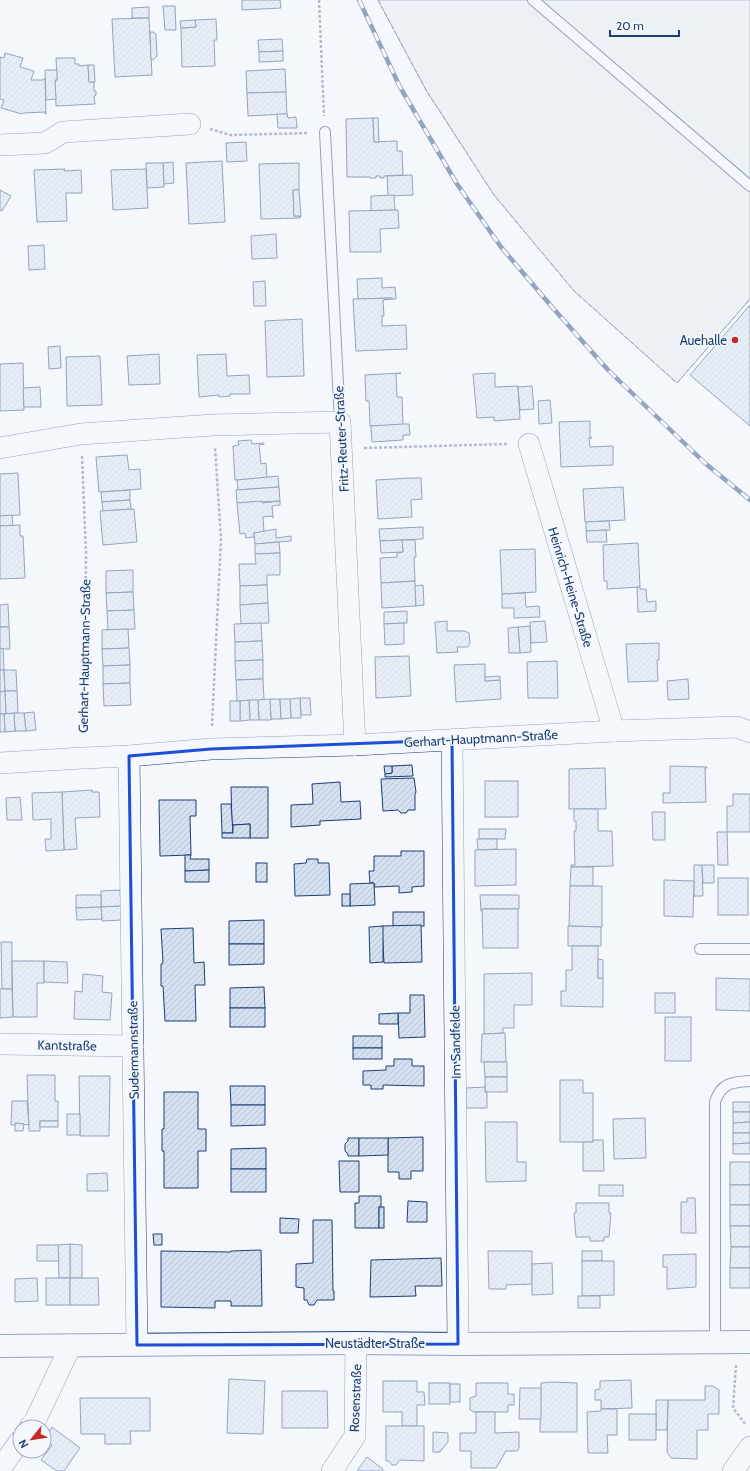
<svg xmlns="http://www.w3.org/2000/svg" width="750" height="1471" viewBox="0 0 750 1471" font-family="Cabin,sans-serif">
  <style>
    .pitch { fill: #e3e9f0; stroke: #687fa3 }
    .building { fill: url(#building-hatch); stroke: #1d3f73 }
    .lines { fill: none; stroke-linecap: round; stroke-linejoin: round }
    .lane-casing { stroke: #1d3f73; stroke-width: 12 }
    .street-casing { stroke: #1d3f73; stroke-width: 22 }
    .primary-casing { stroke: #1d3f73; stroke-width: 24 }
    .path { stroke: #5e769c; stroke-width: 2.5; stroke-dasharray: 3 2; stroke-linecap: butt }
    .lane { stroke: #f4f7fb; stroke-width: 10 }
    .street { stroke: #f4f7fb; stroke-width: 21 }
    .primary { stroke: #f4f7fb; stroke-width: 22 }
    .rail-casing { stroke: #1d3f73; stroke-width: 4.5 }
    .rail { stroke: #f4f7fb; stroke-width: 3; stroke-dasharray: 9; stroke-linecap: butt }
    .fence { stroke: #1d3f73; stroke-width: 1; stroke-dasharray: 5 2; stroke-linecap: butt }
    .marked { fill: none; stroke: #1d4ed8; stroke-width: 3; stroke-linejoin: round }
    .poi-dot { fill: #c62828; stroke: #f4f7fb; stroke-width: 1.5 }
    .labels { text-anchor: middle; stroke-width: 3; stroke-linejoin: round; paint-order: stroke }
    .poi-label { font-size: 13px; fill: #1d3f73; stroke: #f4f7fb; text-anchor: end }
    .street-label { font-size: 13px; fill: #1d3f73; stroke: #f4f7fb }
  </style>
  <defs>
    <pattern id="building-hatch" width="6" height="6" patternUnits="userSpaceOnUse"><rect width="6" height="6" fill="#d5e0f0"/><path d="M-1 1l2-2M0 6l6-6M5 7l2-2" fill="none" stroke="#b6c1d1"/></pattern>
  </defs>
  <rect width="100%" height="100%" fill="#f4f7fb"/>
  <!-- pitch -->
  <polygon class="pitch" points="378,0 750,0 750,299 677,383 574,291 494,195 426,90"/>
  <!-- building -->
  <g class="building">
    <polygon points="242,0 280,0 281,8 242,10"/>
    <polygon points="163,6 175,6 176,30 165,30"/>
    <polygon points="149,7 149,18 132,18 132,8"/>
    <polygon points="149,18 152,75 115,77 112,19"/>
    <polygon points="216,19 217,40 214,40 215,66 182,67 181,28 196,27 195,20"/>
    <polygon points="195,20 196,27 181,28 180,21"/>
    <polygon points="150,32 153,32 156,34 157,56 153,60 151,59"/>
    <polygon points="282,39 283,51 259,52 258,40"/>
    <polygon points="283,51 283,61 259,62 259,52"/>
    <polygon points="5,53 23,58 20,67 34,71 31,80 43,80 45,78 46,114 45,114 45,112 23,113 22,114 1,108 4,100 0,99 0,57 4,58"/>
    <polygon points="56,58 75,58 75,64 79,64 79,66 88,65 89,82 94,82 94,91 96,91 96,95 94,96 95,104 56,106 55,80 57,80"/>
    <polygon points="88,65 94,65 95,82 89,82"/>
    <polygon points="285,69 286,92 247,93 246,71"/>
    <polygon points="45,70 57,70 57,80 55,80 56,99 46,100"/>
    <polygon points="286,92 287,114 248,116 247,93"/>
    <polygon points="277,114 287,114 288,118 296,117 297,128 278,128"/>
    <polygon points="373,118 374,142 397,141 397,151 402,151 403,175 384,176 384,178 380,178 380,176 376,176 376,178 370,178 370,177 347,177 346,119"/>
    <polygon points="373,118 378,118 379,142 374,142"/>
    <polygon points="246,142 247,161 227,162 226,143"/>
    <polygon points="222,161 225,222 189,224 186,163"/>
    <polygon points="173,162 174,183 164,184 163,163"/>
    <polygon points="146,163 163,163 164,187 147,188"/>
    <polygon points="299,163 299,190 293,190 294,216 301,216 300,218 261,219 259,164"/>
    <polygon points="65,169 64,171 81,170 82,193 66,193 67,221 37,222 34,170"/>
    <polygon points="146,169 148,208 113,210 111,170"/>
    <polygon points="412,175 413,195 388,196 387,176"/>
    <polygon points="0,190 11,196 2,211 1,210 0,211"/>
    <polygon points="293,190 299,190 301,216 294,216"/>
    <polygon points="394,195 395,210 371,211 371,196"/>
    <polygon points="398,210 399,228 380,229 381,252 350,252 349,211"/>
    <polygon points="276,234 277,258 252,259 251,236"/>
    <polygon points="44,245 45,269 29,270 28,246"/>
    <polygon points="382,278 382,288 395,287 396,299 393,299 392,298 358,299 357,279"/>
    <polygon points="265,281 266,306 254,306 253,282"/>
    <polygon points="392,298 393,299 383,300 384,316 382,316 382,326 406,325 407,349 356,351 353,299"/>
    <polygon points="750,305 750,426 690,375"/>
    <polygon points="302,319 304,376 267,377 265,321"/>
    <polygon points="60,346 61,368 49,369 48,347"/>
    <polygon points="159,354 160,384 129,385 127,356"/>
    <polygon points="226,354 227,376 249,375 250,394 230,394 230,396 219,397 219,395 199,397 197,355"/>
    <polygon points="100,356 102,405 67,406 66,357"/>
    <polygon points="23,363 24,410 0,411 0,364"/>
    <polygon points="401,373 396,374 397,397 402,397 403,425 370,426 369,401 366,401 365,375"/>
    <polygon points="495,373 495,387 518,386 520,419 494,421 494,417 477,418 473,374"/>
    <polygon points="532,386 534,409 520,410 518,387"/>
    <polygon points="40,387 41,407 24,407 23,388"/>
    <polygon points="550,400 552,423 539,424 538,401"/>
    <polygon points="590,421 590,437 592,438 589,438 590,447 613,446 613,465 561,467 559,422"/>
    <polygon points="403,424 409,424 410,435 403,435 403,440 372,442 371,426"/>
    <polygon points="251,440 252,444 264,443 264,444 259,445 261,464 266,463 267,478 235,480 233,446 239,445 238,441"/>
    <polygon points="127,455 129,470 140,469 141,489 99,492 96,457"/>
    <polygon points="18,473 20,515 0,516 0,474"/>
    <polygon points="278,476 279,487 238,490 237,480"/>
    <polygon points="410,478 421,478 422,499 411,500 412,517 378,519 376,480"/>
    <polygon points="279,487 280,501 237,503 236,490"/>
    <polygon points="623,487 625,520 585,522 583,489"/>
    <polygon points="130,490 130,500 102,502 101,492"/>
    <polygon points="130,500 131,509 103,511 102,502"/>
    <polygon points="262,501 262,503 280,501 280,505 272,506 273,518 272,516 263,517 264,532 254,533 254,537 246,538 245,533 240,534 237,503"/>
    <polygon points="134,509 137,542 103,545 100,511"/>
    <polygon points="12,515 13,526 0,526 0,516"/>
    <polygon points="609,521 610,530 586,531 586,522"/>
    <polygon points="20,525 20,536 23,536 25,578 0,579 0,526"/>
    <polygon points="423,527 423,539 380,541 379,529"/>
    <polygon points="276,529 276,538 291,536 291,541 255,544 254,533"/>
    <polygon points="606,530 607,542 587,542 586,531"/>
    <polygon points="402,540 415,540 416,557 414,557 415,581 381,583 380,558 397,557 397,553 403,552"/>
    <polygon points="402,540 403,552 381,553 380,541"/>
    <polygon points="279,542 280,553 255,554 255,544"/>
    <polygon points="638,543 640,587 607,589 607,581 604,581 603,545"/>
    <polygon points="535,549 536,592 502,594 500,550"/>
    <polygon points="280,553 280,575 267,575 267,585 240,586 239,564 256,564 255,554"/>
    <polygon points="133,570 133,592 106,593 106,571"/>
    <polygon points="415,581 416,606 382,608 381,583"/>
    <polygon points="267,585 268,603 240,605 240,586"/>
    <polygon points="423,585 424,605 416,606 415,586"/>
    <polygon points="637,587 640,587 640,589 646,589 647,602 656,601 656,611 638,612"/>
    <polygon points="133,592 134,610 107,611 106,593"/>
    <polygon points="525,593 526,607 539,606 540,617 514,618 514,608 502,608 502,594"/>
    <polygon points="268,603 269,623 241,624 240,605"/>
    <polygon points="8,604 9,627 0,627 0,605"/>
    <polygon points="134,610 135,629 108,630 107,611"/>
    <polygon points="407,611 407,623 384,624 384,612"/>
    <polygon points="447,621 447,631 465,631 469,633 470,642 468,647 457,647 458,652 437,653 435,622"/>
    <polygon points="545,621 547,642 531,643 530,622"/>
    <polygon points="261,623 262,641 235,642 234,624"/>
    <polygon points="404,623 404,644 385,645 384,624"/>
    <polygon points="530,626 531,652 520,653 518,627"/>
    <polygon points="0,627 9,627 10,649 0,649"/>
    <polygon points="518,627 520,653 509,653 508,628"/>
    <polygon points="128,629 129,648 102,649 102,630"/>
    <polygon points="262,641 263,660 235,661 235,642"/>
    <polygon points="659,643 659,660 657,660 658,681 628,682 626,644"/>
    <polygon points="3,648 4,670 0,670 0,649"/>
    <polygon points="129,648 130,665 103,666 102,649"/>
    <polygon points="409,656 411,696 376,698 375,657"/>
    <polygon points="263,660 263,679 236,680 235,661"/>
    <polygon points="557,661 558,698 528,698 527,662"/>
    <polygon points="485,664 485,681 500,680 501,699 456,702 454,665"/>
    <polygon points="130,665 130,683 103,684 103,666"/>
    <polygon points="0,670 4,670 5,691 0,692"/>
    <polygon points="4,670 16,670 17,691 5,691"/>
    <polygon points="500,676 500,680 485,681 485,677"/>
    <polygon points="263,679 264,700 237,701 236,680"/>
    <polygon points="688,679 689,699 668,700 667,681"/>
    <polygon points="130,683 131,705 104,706 103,684"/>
    <polygon points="5,691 6,714 0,714 0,692"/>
    <polygon points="5,691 17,691 18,713 6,714"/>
    <polygon points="300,698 310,698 311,715 301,715"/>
    <polygon points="300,698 301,718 291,718 290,699"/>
    <polygon points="270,699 280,699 281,719 271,719"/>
    <polygon points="270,699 271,720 259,720 258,700"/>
    <polygon points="280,699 290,699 291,718 281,719"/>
    <polygon points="249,700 258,700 259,720 250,720"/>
    <polygon points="249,700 250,720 240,721 240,701"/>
    <rect x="230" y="701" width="10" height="20"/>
    <polygon points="34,712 36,730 26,731 24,713"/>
    <polygon points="14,713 24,713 26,731 15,731"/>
    <polygon points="14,713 15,731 5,732 4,714"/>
    <polygon points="0,714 4,714 5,732 0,732"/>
    <polygon points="412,765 413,776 385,777 385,774 392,773 392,766"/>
    <polygon points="384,766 392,766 392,773 385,774"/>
    <polygon points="670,766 707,767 707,768 705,768 706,802 663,803 663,793 670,793"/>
    <polygon points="605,768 606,809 569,809 569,769"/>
    <polygon points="414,778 416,792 415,794 415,810 408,810 406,813 401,813 398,810 383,811 381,779"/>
    <rect x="485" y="781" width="33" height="36"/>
    <polygon points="340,782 341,802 360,801 361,819 320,821 320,825 291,827 291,805 313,804 312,784"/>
    <polygon points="231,787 268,787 268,838 250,838 250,824 232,825"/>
    <polygon points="92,790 92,792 99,792 100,817 75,818 77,849 64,850 62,792"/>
    <polygon points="62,792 64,850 46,851 45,839 51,839 51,819 33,820 32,793"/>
    <polygon points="733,794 750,794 750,832 727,832 727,806 733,806"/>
    <polygon points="20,797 22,820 7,820 6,798"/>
    <polygon points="159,800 196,800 196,816 190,816 191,855 160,856"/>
    <polygon points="221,804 231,804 233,833 222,833"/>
    <polygon points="574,809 598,809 598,831 612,831 613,866 571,867 571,865 575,865 574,831 576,831 576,821 574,821"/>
    <polygon points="652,812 665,812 665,840 653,840"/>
    <polygon points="250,824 250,838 222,838 222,833 233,833 233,825"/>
    <polygon points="479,829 506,829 505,839 479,839"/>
    <polygon points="717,832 727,832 728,865 718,865"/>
    <polygon points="477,839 497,839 497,849 478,850"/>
    <polygon points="516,849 516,885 475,886 475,850"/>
    <polygon points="401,851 424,851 424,886 412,887 412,892 399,893 399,886 375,887 374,883 370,883 369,871 374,871 374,856 401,856"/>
    <polygon points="185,855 191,855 190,859 209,859 209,870 185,871"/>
    <polygon points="307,859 318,859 318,863 329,863 330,895 295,896 294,864 306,863"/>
    <rect x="256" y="863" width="11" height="19"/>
    <polygon points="694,865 702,865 703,896 694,896"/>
    <polygon points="702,865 714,865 714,883 703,883"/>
    <polygon points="571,867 593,867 593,886 570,886"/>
    <polygon points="209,870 209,882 185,882 185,871"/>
    <rect x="718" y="878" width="30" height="37"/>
    <polygon points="664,880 694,881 693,917 664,916"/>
    <polygon points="374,883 375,905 350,906 350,884"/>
    <polygon points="570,886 602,886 602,927 569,926"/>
    <polygon points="120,890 121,906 101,907 101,891"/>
    <rect x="342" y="894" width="8" height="12"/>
    <polygon points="76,895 101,895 101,907 76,908"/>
    <polygon points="480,895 519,895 519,909 482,909 482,911 481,911"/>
    <polygon points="121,906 122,920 102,921 101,907"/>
    <polygon points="101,907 102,919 77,920 76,908"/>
    <polygon points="482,909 518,909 518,948 483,948"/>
    <rect x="393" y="912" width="31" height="14"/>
    <polygon points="264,920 264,944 229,944 229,921"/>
    <polygon points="421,925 422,962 384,963 382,926"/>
    <polygon points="383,926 383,962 370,963 369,927"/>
    <polygon points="568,926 601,927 601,946 568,946"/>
    <polygon points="193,928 194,963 204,962 205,985 195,985 196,1021 165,1021 163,986 161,986 161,964 163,963 161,929"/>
    <polygon points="1,942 12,942 12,989 2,989"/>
    <polygon points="229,944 264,944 264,964 229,965"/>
    <polygon points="572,946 598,946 598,978 603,978 603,1007 561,1006 561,991 566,991 566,970 572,970"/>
    <polygon points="598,959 603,960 603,978 598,978"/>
    <polygon points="12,961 44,961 44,983 37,983 37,1017 13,1017"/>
    <polygon points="44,961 67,962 68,983 44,982"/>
    <polygon points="532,973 532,1005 514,1005 514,1028 503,1028 503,1033 484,1034 484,974"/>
    <polygon points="83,974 103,976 102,992 112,993 110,1020 74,1019 75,991 82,992"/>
    <polygon points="716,978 750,979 750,1011 716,1010"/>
    <polygon points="264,987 265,1008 230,1008 230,988"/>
    <polygon points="0,989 12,989 13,1017 0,1018"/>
    <rect x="655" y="993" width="20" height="20"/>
    <polygon points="410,995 424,995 425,1037 399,1038 398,1013 410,1013"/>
    <rect x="230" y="1008" width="35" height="19"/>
    <polygon points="398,1013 398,1024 379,1024 379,1014"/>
    <rect x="665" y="1017" width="26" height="44"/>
    <polygon points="505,1033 506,1062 481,1062 482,1034"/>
    <rect x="353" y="1036" width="29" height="12"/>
    <rect x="353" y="1048" width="29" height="11"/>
    <polygon points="394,1059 412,1059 412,1066 424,1066 424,1086 383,1085 383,1089 371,1089 371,1085 363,1085 363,1071 386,1070 386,1066 394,1066"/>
    <polygon points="484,1062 507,1062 507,1077 485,1077"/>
    <polygon points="27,1075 55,1075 55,1101 58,1101 58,1121 40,1121 40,1131 29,1131"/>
    <polygon points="79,1076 110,1076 109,1136 80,1136"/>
    <rect x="485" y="1077" width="22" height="15"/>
    <polygon points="560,1080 583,1080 583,1093 593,1093 593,1142 560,1142"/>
    <polygon points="230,1086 265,1086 265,1105 231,1105"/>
    <polygon points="485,1087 485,1092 487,1092 487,1108 466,1108 466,1088"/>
    <polygon points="164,1092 198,1092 198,1129 206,1129 206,1151 198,1151 198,1188 164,1188 164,1151 162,1151 162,1129 164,1129"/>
    <polygon points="12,1101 27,1101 29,1125 15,1123 15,1125 11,1125"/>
    <rect x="733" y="1102" width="17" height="10"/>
    <polygon points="231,1105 265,1105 265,1125 231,1126"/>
    <polygon points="733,1112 750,1112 750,1122 733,1123"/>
    <rect x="67" y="1114" width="13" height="21"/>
    <polygon points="645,1118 646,1158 614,1159 613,1119"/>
    <rect x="40" y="1121" width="18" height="6"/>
    <polygon points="485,1122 517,1122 517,1162 526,1162 526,1181 486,1182"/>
    <polygon points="750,1122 750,1133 733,1133 733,1123"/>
    <polygon points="15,1123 24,1124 23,1131 15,1131"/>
    <polygon points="733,1133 750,1133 750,1143 733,1144"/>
    <polygon points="423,1137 423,1171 411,1171 411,1179 399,1179 399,1172 388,1172 388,1138"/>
    <polygon points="348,1138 359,1138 359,1156 348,1156 348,1154 345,1151 345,1144 348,1141"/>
    <polygon points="359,1138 388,1138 388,1155 359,1156"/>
    <polygon points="593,1140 603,1140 604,1171 583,1171 583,1142 593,1142"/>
    <polygon points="750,1143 750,1154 733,1154 733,1144"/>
    <polygon points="266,1148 266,1169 231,1169 231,1149"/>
    <polygon points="339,1161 359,1161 359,1192 340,1192"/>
    <rect x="730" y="1162" width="20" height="23"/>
    <rect x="231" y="1169" width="35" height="23"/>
    <polygon points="107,1173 108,1191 87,1191 87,1174"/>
    <rect x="599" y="1185" width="24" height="11"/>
    <rect x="730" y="1185" width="20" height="20"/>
    <polygon points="359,1196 381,1196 381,1207 379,1207 379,1228 355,1228 355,1203 359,1203"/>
    <polygon points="687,1198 695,1198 696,1233 681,1233 681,1202 687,1202"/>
    <polygon points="408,1201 427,1202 427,1222 407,1222"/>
    <polygon points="576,1203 609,1203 609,1213 611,1213 609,1237 604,1237 604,1241 590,1241 590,1237 576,1237 574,1213 576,1213"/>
    <rect x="730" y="1205" width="20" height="21"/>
    <rect x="379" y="1207" width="5" height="21"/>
    <polygon points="280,1218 299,1219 298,1233 280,1233"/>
    <polygon points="313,1220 332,1220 333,1291 334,1291 334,1300 317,1300 314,1305 309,1305 307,1300 304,1300 304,1288 296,1287 296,1264 313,1263"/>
    <polygon points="730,1226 750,1226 750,1247 731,1247"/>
    <polygon points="153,1234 162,1234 162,1245 154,1245"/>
    <polygon points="70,1244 82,1245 82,1278 70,1278"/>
    <polygon points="70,1244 70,1278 59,1278 58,1245"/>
    <polygon points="37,1245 58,1245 59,1261 37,1261"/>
    <polygon points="731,1247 750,1247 750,1268 730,1268"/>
    <polygon points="261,1250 262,1306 231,1306 231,1301 215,1301 215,1308 161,1307 161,1251 231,1252 231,1251"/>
    <polygon points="488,1251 532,1251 532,1284 506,1285 506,1289 489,1289"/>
    <rect x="582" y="1251" width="20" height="10"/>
    <polygon points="696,1254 696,1287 667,1289 667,1267 663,1267 663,1255"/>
    <polygon points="441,1258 442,1286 415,1286 416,1296 370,1297 371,1260"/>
    <polygon points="582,1261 614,1261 614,1295 582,1296"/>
    <polygon points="552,1263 553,1294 532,1295 532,1264"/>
    <rect x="730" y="1268" width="20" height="20"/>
    <polygon points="37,1278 38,1301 15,1302 15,1279"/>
    <rect x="46" y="1278" width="24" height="27"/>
    <polygon points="70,1278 98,1278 99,1305 70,1305"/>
    <rect x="578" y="1296" width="22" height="12"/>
    <polygon points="229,1379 265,1381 263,1434 227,1433"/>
    <polygon points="631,1380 632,1408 601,1409 601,1400 595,1400 595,1390 600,1389 600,1381"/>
    <polygon points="383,1381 417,1381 417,1392 424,1392 425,1405 417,1405 417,1426 402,1426 402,1412 383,1412"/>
    <polygon points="552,1382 577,1383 577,1432 540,1432 541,1383"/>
    <rect x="429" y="1383" width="21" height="21"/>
    <polygon points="476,1383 508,1383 508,1394 514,1394 514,1405 508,1405 508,1412 474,1412 470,1410 470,1398 476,1396"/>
    <rect x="450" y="1384" width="10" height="18"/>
    <polygon points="705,1386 713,1386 719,1390 719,1414 708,1414 708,1430 697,1430 697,1459 671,1458 667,1452 668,1400 705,1400"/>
    <polygon points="520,1388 541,1388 541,1419 519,1419"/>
    <polygon points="282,1391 327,1391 328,1428 282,1428"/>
    <polygon points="80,1398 150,1398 150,1431 130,1431 131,1444 105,1444 105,1434 81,1434"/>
    <polygon points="656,1400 668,1400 667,1430 656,1430"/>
    <polygon points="601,1409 617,1409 617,1435 607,1435 608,1453 588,1453 587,1412 601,1411"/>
    <polygon points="476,1412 495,1412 495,1433 519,1432 519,1448 517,1451 506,1451 496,1468 471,1468 471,1451 460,1451 460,1433 476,1433"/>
    <rect x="629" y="1414" width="27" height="26"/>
    <polygon points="386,1426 424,1426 424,1461 399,1460 396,1465 392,1465 389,1461 386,1461"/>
    <polygon points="52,1427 80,1448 64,1471 57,1471 41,1460 52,1445 44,1439"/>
    <polygon points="433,1432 448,1433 448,1442 440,1452 433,1452"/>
    <polygon points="367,1457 383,1469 382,1471 357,1471"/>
  </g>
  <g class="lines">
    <!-- lane casing -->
    <g class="lane-casing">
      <g id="lane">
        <polyline points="533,0 750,186"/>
        <polyline points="325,132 340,422"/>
        <polyline points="700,949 750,949"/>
        <path d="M715,1343v-241c6,-19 17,-20 35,-21"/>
      </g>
    </g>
    <!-- street casing -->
    <g class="street-casing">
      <g id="street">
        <polyline points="0,145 45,143 63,132 190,124"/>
        <polyline points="529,444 614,731"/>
        <polyline points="0,448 81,434 213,425 340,422 355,745"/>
        <polyline points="452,740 458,1344"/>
        <polyline points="129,756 137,1345"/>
        <polyline points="0,763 83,758 129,756 211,749 355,745 614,731 737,727 750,732"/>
        <polyline points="0,1044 133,1046"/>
        <polyline points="30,1427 35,1421 71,1345"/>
        <polyline points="0,1469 20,1441"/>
        <polyline points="332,1471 355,1436 356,1343"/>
        <polyline points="733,1471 750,1447"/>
      </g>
    </g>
    <!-- primary casing -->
    <g class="primary-casing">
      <polyline id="primary" points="0,1346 356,1343 458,1344 750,1342"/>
    </g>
    <!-- path -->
    <g class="path">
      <polyline points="319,0 324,116"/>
      <polyline points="210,129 230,135 309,133"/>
      <polyline points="364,448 507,444"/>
      <polyline points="82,456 86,553 84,735"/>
      <polyline points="212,726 221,538 215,448"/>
      <polyline points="736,1365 733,1408 746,1425"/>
    </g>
    <!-- lane -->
    <use href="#lane" class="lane"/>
    <!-- street -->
    <use href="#street" class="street"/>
    <!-- primary -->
    <use href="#primary" class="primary"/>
    <!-- rail casing -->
    <g class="rail-casing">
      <polyline id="rail" points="359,0 400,87 457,184 501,247 552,307 608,370 706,464 750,500"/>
    </g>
    <!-- rail -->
    <use href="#rail" class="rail"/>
    <!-- fence -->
    <polyline class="fence" points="378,0 426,90 494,195 574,291 677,383 750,299"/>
  </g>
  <!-- marked area -->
  <path d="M0 0H750V1471H0ZM452,740l6,604 -321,1 -8,-589 82,-7z" fill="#f4f7fb" fill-opacity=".55" fill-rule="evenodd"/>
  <path class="marked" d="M452,740l6,604 -321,1 -8,-589 82,-7z"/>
  <!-- markers -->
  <circle class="poi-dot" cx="735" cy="340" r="4"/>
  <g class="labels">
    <!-- poi labels -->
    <g class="poi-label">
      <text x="727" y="345">Auehalle</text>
    </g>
    <!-- street labels -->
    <g class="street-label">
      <text transform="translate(341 439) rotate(-93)" y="5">Fritz-Reuter-Straße</text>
      <text transform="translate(571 587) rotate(73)" y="5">Heinrich-Heine-Straße</text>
      <text transform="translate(84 656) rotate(-89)" y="5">Gerhart-Hauptmann-Straße</text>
      <text transform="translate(481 738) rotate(-3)" y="5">Gerhart-Hauptmann-Straße</text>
      <text transform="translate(455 1042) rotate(-91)" y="5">Im Sandfelde</text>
      <text transform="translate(67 1045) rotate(1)" y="5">Kantstraße</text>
      <text transform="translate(133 1050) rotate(-91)" y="5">Sudermannstraße</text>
      <text x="375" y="1348">Neustädter Straße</text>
      <text transform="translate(355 1398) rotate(-88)" y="5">Rosenstraße</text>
    </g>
  </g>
  <!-- north arrow -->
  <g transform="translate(32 1439) rotate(240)"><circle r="19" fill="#f4f7fb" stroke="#9eadc5"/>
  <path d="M0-3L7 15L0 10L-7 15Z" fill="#c62828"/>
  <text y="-6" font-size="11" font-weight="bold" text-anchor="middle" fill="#1d3f73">N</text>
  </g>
  <!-- scale -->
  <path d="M610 30v6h69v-6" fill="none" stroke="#1d3f73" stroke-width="2"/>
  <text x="616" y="30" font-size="12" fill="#1d3f73" stroke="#f4f7fb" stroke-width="3" paint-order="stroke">20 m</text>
</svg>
